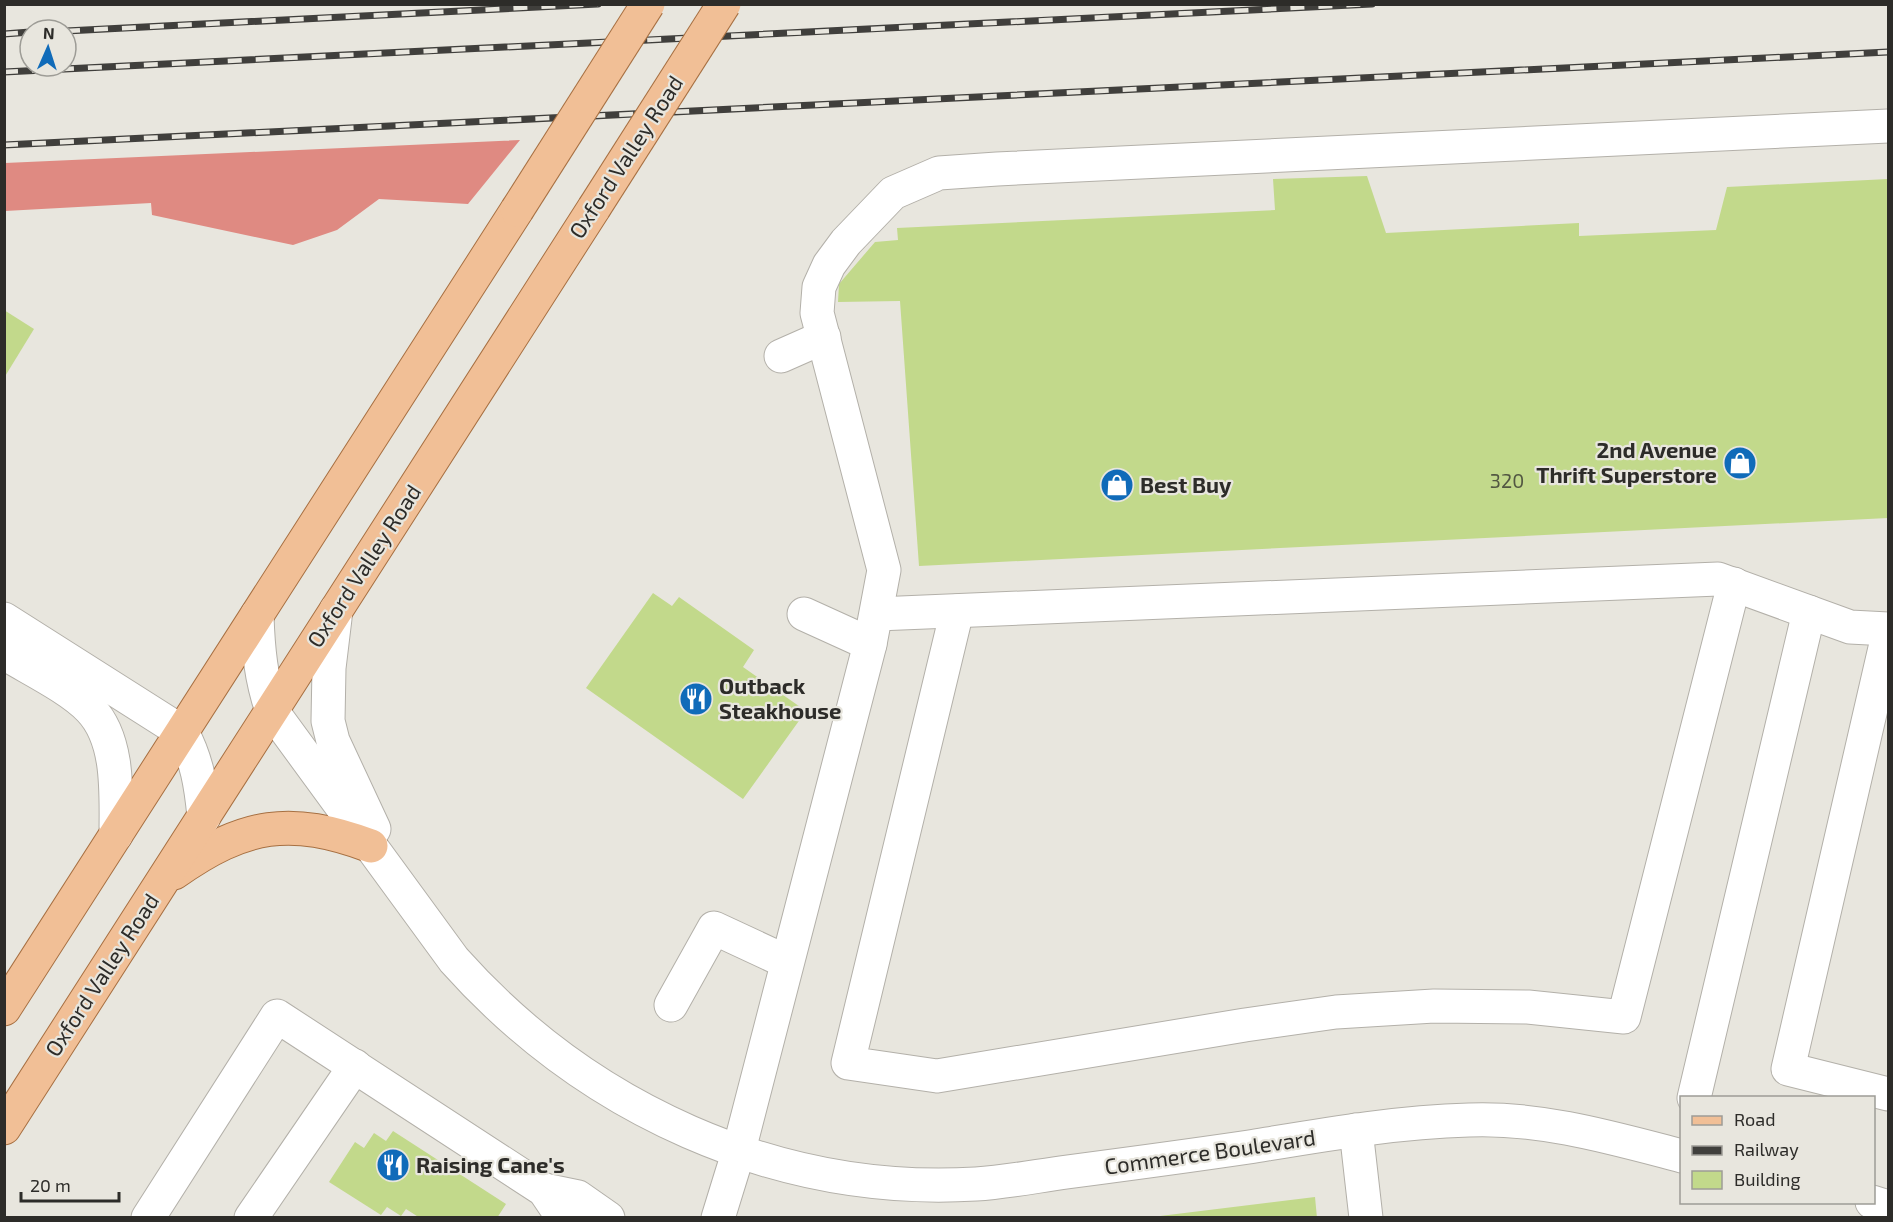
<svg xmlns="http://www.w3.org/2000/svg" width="1893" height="1222" viewBox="0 0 1893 1222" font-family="'Exo 2',sans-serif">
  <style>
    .forest { fill: #df8a82 }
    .building { fill: #c2d98b }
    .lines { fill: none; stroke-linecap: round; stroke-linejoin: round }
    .minor-casing { stroke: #b3b0a9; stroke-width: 35 }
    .major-casing { stroke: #a77042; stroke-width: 35 }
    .minor { stroke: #fff; stroke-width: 33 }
    .major { stroke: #f1bf96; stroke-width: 33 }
    .rail-casing { stroke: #403f3c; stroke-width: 7 }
    .rail { stroke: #e8e6de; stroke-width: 4.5; stroke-dasharray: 14; stroke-linecap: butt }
    .major-bridge-casing { stroke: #a77042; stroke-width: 35; stroke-linecap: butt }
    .major-bridge { stroke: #f1bf96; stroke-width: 33 }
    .labels { text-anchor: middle; stroke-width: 4.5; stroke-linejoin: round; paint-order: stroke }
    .number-label { font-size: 20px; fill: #525742 }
    .street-label { font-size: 22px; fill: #2d2c29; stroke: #e8e6de }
    .poi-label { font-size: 22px; font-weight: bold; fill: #2d2c29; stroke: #e8e6de; text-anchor: start }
  </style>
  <rect width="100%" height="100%" fill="#e8e6de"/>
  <!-- forest -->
  <polygon class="forest" points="520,140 468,204 379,199 337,230 293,245 152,215 151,203 5,211 5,163"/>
  <!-- building -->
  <g class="building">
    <polygon points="1367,176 1386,233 1579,223 1579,236 1716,230 1727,187 1888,179 1888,518 919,566 900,301 838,302 839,284 875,242 898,240 897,228 1275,210 1273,179"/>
    <polygon points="4,310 34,329 4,378"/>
    <polygon points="653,593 672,606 679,597 754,650 743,667 806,711 743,799 586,688"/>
    <polygon points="393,1131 506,1204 497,1218 420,1218 406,1209 401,1216 387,1207 381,1215 329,1182 355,1142 364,1148 374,1133 386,1141"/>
    <polygon points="1315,1197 1317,1218 1160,1218 1160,1216"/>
  </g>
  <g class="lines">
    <!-- minor casing -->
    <g class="minor-casing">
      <g id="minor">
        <polyline points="781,356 824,337"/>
        <polyline points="336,610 329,668 328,721 333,741 374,829"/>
        <polyline points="957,611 848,1063 937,1076 1245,1025 1336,1012 1434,1006 1528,1007 1624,1017 1734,584"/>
        <polyline points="804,614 870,644"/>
        <polyline points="877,614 1718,579 1850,627 1888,629"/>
        <path d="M257,615c1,34 4,64 15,96l182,249c132,148 322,236 522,224 31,-2 61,-8 91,-12 61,-8 121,-16 182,-25 73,-12 146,-25 220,-27 72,-3 144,18 213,36"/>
        <path d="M4,619l178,113c15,28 19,53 22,85"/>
        <polyline points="1888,635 1788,1069 1888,1094"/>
        <path d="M4,653c26,16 66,35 86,56 30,31 26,86 26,126"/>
        <polyline points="671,1005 714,928 787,962"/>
        <polyline points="1694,1098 1809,612"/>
        <polyline points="1356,1130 1366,1218"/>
        <polyline points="544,1190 578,1197 608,1218"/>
        <polyline points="1872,1202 1888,1207"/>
        <polyline points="148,1218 277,1016 544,1190 563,1218"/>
        <polyline points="251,1218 355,1066"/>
        <polyline points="718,1218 739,1150 870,644 884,570 817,313 819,287 829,265 846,242 893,193 939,173 997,169 1888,126"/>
      </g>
    </g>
    <!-- major casing -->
    <g class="major-casing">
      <g id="major">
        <path d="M174,873c71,-50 116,-57 197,-27"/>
        <polyline points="4,1009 517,210"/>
        <polyline points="4,1128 594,208"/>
      </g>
    </g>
    <!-- minor -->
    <use href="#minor" class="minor"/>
    <!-- major -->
    <use href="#major" class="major"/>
    <!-- rail casing -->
    <g class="rail-casing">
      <g id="rail">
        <polyline points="66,31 598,4"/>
        <polyline points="4,34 30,32"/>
        <polyline points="4,72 1372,4"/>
        <polyline points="4,145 1888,52"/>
      </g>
    </g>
    <!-- rail -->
    <use href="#rail" class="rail"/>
    <!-- major-bridge casing -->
    <g class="major-bridge-casing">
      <g id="major-bridge">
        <polyline points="594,208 724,4"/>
        <polyline points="517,210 648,4"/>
      </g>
    </g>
    <!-- major-bridge -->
    <use href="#major-bridge" class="major-bridge"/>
  </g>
  <!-- icons -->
  <defs>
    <g id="shop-disc" transform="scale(1.725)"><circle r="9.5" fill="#106bb9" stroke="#e8e6de"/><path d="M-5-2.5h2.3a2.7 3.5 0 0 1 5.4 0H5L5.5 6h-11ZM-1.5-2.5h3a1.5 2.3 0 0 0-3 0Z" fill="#fff"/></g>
    <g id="restaurant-disc" transform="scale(1.725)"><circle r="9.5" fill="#106bb9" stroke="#e8e6de"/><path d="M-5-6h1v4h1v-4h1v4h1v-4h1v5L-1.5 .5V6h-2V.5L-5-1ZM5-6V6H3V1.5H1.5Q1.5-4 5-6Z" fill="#fff"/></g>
  </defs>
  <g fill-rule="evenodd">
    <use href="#shop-disc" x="1740" y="463"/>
    <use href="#shop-disc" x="1117" y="485"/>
    <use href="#restaurant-disc" x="696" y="699"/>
    <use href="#restaurant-disc" x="393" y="1165"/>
  </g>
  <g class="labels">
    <!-- number labels -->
    <g class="number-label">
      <text x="1507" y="488">320</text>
    </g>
    <!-- street labels -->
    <g class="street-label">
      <text transform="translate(626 157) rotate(-57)" y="8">Oxford Valley Road</text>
      <text transform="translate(364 566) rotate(-57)" y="8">Oxford Valley Road</text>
      <text transform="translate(102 975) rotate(-57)" y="8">Oxford Valley Road</text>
      <text transform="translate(1210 1152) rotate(-8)" y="8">Commerce Boulevard</text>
    </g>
    <!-- poi labels -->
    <g class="poi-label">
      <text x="1717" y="458" text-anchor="end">2nd Avenue<tspan x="1717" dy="25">Thrift Superstore</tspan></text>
      <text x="1140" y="493">Best Buy</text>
      <text x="719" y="694">Outback<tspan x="719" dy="25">Steakhouse</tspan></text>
      <text x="416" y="1173">Raising Cane's</text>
    </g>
  </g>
  <!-- border -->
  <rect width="1893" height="1222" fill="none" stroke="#2d2c29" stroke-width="12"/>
  <!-- legend -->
  <rect x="1680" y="1096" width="195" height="108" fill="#e8e6de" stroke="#9d9c96" stroke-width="1.5"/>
  <rect x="1692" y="1116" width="30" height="9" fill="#f1bf96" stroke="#9d9c96" stroke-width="1.5"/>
  <text x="1734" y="1126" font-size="18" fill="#2d2c29">Road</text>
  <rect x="1692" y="1146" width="30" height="9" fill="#403f3c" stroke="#9d9c96" stroke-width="1.5"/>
  <text x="1734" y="1156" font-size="18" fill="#2d2c29">Railway</text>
  <rect x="1692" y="1171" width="30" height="18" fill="#c2d98b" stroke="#9d9c96" stroke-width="1.5"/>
  <text x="1734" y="1186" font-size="18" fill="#2d2c29">Building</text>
  <!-- north arrow -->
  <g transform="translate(48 48) rotate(3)"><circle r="28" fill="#e8e6de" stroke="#9d9c96" stroke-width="1.5"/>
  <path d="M0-4.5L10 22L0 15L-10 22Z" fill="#106bb9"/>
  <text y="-9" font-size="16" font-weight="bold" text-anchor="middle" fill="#2d2c29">N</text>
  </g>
  <!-- scale -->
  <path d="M21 1192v9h98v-9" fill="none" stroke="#2d2c29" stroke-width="3"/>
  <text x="30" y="1192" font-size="18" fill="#2d2c29" stroke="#e8e6de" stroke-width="4.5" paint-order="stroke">20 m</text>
</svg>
